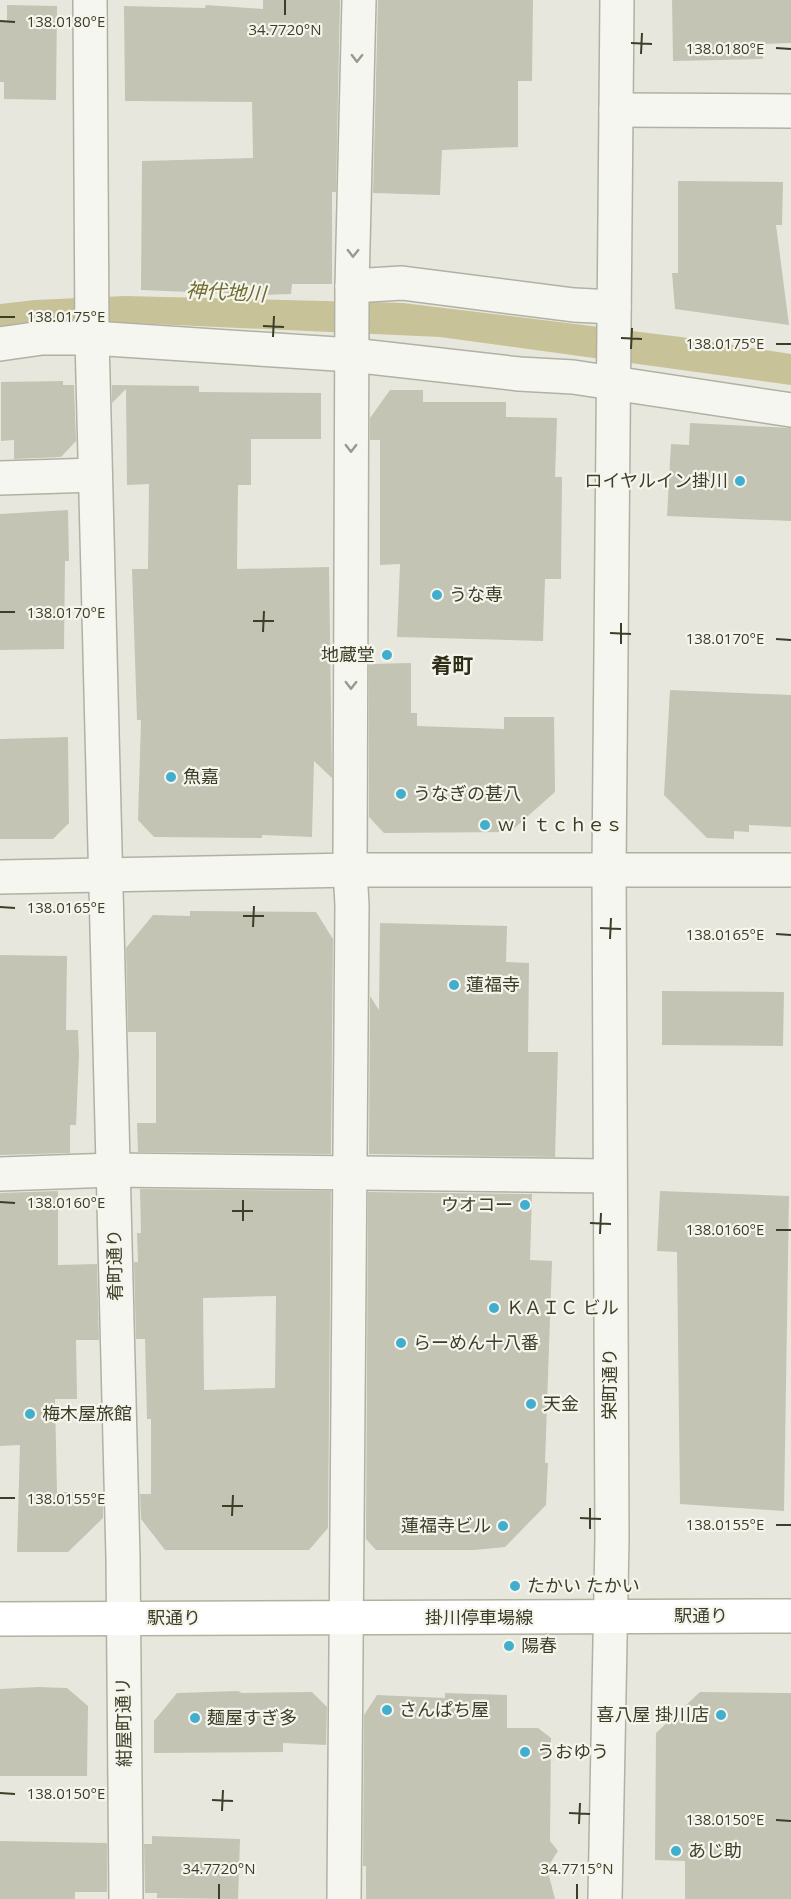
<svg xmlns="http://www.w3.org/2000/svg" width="791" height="1899" viewBox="0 0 791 1899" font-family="'Open Sans','Noto Sans JP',sans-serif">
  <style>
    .water { fill: #c8c298 }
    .building { fill: #c4c4b5; fill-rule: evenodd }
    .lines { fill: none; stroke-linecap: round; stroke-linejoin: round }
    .minor-casing { stroke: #b1b1a3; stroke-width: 36 }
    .major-casing { stroke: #b3b29d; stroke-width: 36 }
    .minor { stroke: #f5f6f0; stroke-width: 33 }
    .major { stroke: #fff; stroke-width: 33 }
    .oneway { stroke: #999a8c }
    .ticks { fill: none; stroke: #3d3e27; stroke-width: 2 }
    .poi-dot { fill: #42aecd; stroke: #f5f5ed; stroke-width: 2 }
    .labels { text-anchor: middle; stroke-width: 4.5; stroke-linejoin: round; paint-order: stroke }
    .poi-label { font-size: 18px; fill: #3d3e27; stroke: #f5f5ed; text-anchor: start }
    .street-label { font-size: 18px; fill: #3d3e27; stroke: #f5f5ed }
    .water-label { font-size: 20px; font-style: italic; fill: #716d31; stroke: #f5f5ed }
    .quarter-label { font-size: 21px; font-weight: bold; fill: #2e2e19; stroke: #f5f5ed }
    .ticks-label { font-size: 15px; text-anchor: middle; fill: #3d3e27; stroke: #f5f5ed; stroke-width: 4.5; stroke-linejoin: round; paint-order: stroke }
  </style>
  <rect width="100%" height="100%" fill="#e7e7dd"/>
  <!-- water -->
  <polygon class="water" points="125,296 403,303 681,337 791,354 791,385 440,337 131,323 61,322 0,331 0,304 35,300"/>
  <!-- building -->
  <g class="building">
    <polygon points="263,0 340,0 336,192 332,192 332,284 292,284 291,294 261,295 141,290 142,161 253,158 252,102 125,101 124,6 205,8 206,5 263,9"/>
    <polygon points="378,0 533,0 532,81 518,81 518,147 442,150 440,195 373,193"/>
    <polygon points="672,0 791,0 791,43 762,44 763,59 673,61"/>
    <polygon points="7,5 57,6 56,100 4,99 4,82 0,82 0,21 7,21"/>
    <polygon points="678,181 783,182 782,225 776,225 789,325 675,309 672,273 678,273"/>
    <polygon points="63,381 63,385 74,385 76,441 61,457 14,459 14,440 1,441 1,382"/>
    <polygon points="112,385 199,386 199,392 321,393 321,439 251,439 251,485 238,485 237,569 329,567 332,778 314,761 312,837 262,835 262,838 154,837 138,820 141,720 137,720 132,569 148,569 149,484 127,485 126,389 112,403"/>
    <polygon points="390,390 423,390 423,402 506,402 506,417 557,418 555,477 562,477 561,579 545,579 543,641 397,637 400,564 380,565 380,440 370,440 370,418"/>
    <polygon points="690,423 791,428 791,521 667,516 671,444 689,445"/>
    <polygon points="68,510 69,561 65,561 64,649 0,650 0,514"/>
    <polygon points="411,663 411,713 417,713 417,726 504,729 504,717 554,717 555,792 510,832 384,833 369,817 369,664"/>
    <polygon points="670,690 791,695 791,827 749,825 749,832 734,831 734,839 707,838 664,795"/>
    <polygon points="68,737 69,823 53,839 0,839 0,739"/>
    <polygon points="190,911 316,912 333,939 331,1154 138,1152 137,1123 156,1123 156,1032 128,1032 126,948 153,915 190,916"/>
    <polygon points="380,923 507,926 506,962 529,963 528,1052 558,1052 555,1157 369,1154 370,996 379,1010"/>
    <polygon points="0,955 67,956 66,1030 78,1030 79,1055 76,1125 70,1125 70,1153 0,1155"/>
    <polygon points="662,991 784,992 783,1046 662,1045"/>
    <path d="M140,1189l191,2 -3,337 -19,22h-144l-24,-31 -1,-25h11v-75h-4l-2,-80h-9l-2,-77h4l-1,-29h4zM276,1296l-1,92 -71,2 -1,-92z"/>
    <polygon points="58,1191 58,1265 97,1264 99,1340 76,1340 77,1399 55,1399 57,1492 103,1493 103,1518 68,1552 17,1552 20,1445 0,1446 0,1193"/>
    <polygon points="660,1191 789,1196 784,1511 680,1504 677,1252 657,1251"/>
    <polygon points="368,1192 532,1194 530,1260 552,1261 545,1463 548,1463 546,1505 505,1547 474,1550 376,1550 366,1539"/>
    <polygon points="38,1687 67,1688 88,1706 87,1776 0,1776 0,1689"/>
    <polygon points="238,1691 242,1693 312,1692 327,1707 326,1745 283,1743 283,1752 154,1753 154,1721 177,1693"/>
    <polygon points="700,1692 791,1693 791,1899 685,1899 685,1861 655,1860 656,1733"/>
    <polygon points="445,1693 507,1695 507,1728 538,1728 551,1738 550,1841 558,1851 547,1868 555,1899 366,1899 366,1866 363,1866 364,1715 377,1695 445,1698"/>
    <polygon points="152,1836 240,1839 238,1899 157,1898 157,1893 145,1893 144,1844 152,1844"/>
    <polygon points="0,1841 107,1843 107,1892 75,1892 75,1899 0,1899"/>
  </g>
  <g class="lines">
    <!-- minor casing -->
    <g class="minor-casing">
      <g id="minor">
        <polyline points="90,0 92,338 123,1558 126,1899"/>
        <polyline points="616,110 791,111"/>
        <polyline points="352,286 402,283 574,305 614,307"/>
        <polyline points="0,344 42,338 92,338 352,355 519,374 573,377 791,410"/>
        <polyline points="0,478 95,475"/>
        <polyline points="0,877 350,870 791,870"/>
        <polyline points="0,1174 113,1170 608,1176"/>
        <polyline points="344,1899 352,905 350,870 352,286 359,0"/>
        <polyline points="605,1899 612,1539 609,869 617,0"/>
      </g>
    </g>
    <!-- major casing -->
    <g class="major-casing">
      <polyline id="major" points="0,1619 791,1616"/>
    </g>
    <!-- minor -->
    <use href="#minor" class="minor"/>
    <!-- major -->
    <use href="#major" class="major"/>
  </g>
  <!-- one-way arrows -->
  <defs><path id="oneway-chevron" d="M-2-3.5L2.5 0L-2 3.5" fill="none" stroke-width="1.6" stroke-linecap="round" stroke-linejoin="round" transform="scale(1.5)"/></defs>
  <g class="oneway">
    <use href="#oneway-chevron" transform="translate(357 58) rotate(91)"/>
    <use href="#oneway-chevron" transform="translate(353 253) rotate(91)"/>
    <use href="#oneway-chevron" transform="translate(351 448) rotate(90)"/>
    <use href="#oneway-chevron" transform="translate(351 685) rotate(90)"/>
  </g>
  <!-- ticks -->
  <path class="ticks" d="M285,15v-15M0,21l15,1M631,43l21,1M776,48l15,1M641,54l1,-21M0,317h15M263,326l21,1M273,337l1,-21M621,338l21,1M776,344h15M631,349l1,-21M0,612h15M253,621h21M263,632l1,-21M610,633l21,1M776,639l15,1M621,644v-21M0,907l15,1M243,916h21M253,927l1,-21M600,928l21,1M776,934l15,1M610,939l1,-21M0,1202l15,1M232,1211h21M243,1221v-21M590,1223l21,1M776,1230h15M600,1234l1,-21M0,1498h15M222,1506h21M232,1516l1,-21M580,1518l21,1M776,1525h15M590,1529v-21M0,1793l15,1M212,1800l21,1M222,1811l1,-21M569,1813l21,1M776,1820l15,1M579,1824l1,-21M219,1899v-15M577,1899v-15"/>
  <!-- markers -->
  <g class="poi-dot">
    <circle cx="740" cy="481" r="6"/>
    <circle cx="437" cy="595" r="6"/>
    <circle cx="387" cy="655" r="6"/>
    <circle cx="171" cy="777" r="6"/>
    <circle cx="401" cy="794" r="6"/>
    <circle cx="485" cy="825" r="6"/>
    <circle cx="454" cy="985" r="6"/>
    <circle cx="525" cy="1205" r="6"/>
    <circle cx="494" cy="1308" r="6"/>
    <circle cx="401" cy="1343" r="6"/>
    <circle cx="531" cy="1404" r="6"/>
    <circle cx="30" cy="1414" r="6"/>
    <circle cx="503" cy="1526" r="6"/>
    <circle cx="515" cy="1586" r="6"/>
    <circle cx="509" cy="1646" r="6"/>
    <circle cx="387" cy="1710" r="6"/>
    <circle cx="721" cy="1715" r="6"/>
    <circle cx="195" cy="1718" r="6"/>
    <circle cx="525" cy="1752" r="6"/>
    <circle cx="676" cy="1851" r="6"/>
  </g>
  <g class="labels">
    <!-- poi labels -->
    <g class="poi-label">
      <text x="728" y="487" text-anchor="end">ロイヤルイン掛川</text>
      <text x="449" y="601">うな専</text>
      <text x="375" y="661" text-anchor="end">地蔵堂</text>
      <text x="183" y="783">魚嘉</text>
      <text x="413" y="800">うなぎの甚八</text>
      <text x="497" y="831">ｗｉｔｃｈｅｓ</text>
      <text x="466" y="991">蓮福寺</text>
      <text x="513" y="1211" text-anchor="end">ウオコー</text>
      <text x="506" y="1314">ＫＡＩＣ ビル</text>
      <text x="413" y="1349">らーめん十八番</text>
      <text x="543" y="1410">天金</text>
      <text x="42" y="1420">梅木屋旅館</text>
      <text x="491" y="1532" text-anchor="end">蓮福寺ビル</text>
      <text x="527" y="1592">たかい たかい</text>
      <text x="521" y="1652">陽春</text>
      <text x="399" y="1716">さんぱち屋</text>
      <text x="709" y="1721" text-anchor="end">喜八屋 掛川店</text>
      <text x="207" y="1724">麺屋すぎ多</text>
      <text x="537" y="1758">うおゆう</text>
      <text x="688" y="1857">あじ助</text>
    </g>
    <!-- street labels -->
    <g class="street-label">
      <text transform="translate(115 1265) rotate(-91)" y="6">肴町通り</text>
      <text transform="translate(610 1384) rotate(-90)" y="6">栄町通り</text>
      <text x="701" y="1622">駅通り</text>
      <text x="174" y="1624">駅通り</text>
      <text x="479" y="1624">掛川停車場線</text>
      <text transform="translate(124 1722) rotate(-91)" y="6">紺屋町通リ</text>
    </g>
    <!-- water labels -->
    <g class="water-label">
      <text transform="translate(226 292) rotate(3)" y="7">神代地川</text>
    </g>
    <!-- quarter labels -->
    <g class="quarter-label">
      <text x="452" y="673">肴町</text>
    </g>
  </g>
  <g class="ticks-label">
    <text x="66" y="27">138.0180°E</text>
    <text x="285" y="35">34.7720°N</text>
    <text x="725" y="54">138.0180°E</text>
    <text x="66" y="322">138.0175°E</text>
    <text x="725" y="349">138.0175°E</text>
    <text x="66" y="618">138.0170°E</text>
    <text x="725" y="644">138.0170°E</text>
    <text x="66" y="913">138.0165°E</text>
    <text x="725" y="940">138.0165°E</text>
    <text x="66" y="1208">138.0160°E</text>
    <text x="725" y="1235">138.0160°E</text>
    <text x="66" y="1504">138.0155°E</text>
    <text x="725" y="1530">138.0155°E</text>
    <text x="66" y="1799">138.0150°E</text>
    <text x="725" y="1825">138.0150°E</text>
    <text x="219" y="1874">34.7720°N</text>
    <text x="577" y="1874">34.7715°N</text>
  </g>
</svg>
